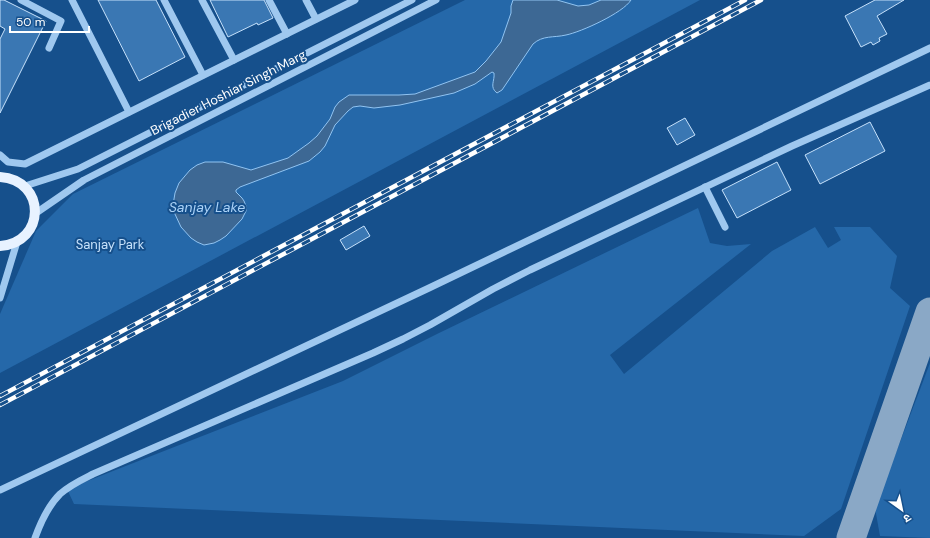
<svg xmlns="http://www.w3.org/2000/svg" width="930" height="538" viewBox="0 0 930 538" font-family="'DM Sans','Noto Sans Devanagari',sans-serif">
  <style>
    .green { fill: #2568a9 }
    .water { fill: #3d6894; stroke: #91c4f2 }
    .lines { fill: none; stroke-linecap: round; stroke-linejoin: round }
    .taxiway { stroke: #8aa8c6; stroke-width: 29 }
    .building { fill: #3a77b3; stroke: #c6e1fb }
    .minor { stroke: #9fc8ef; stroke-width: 7 }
    .major { stroke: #e8f2ff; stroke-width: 10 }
    .rail-casing { stroke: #fff; stroke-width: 4.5 }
    .rail { stroke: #16508c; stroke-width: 3; stroke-dasharray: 9; stroke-linecap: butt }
    .labels { text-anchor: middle; stroke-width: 4; stroke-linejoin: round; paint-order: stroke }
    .street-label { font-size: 13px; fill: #fff; stroke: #16508c }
    .park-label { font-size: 13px; fill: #c6e1fb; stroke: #16508c }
    .water-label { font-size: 14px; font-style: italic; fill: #abd2f7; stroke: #16508c }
  </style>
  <rect width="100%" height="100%" fill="#16508c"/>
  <!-- green -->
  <g class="green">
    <polygon points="465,0 700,0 0,373 0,314 36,231 73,194"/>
    <polygon points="698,208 710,243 727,246 751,244 610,355 624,374 772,251 815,227 828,248 841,240 834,227 870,227 897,256 890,288 910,306 841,509 804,536 74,504 67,489 343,381 439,333"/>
    <polygon points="930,363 930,538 880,536 875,508"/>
  </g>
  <!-- water -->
  <path class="water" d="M513,0h44l21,6 11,-1 12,-5h30c-8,13 -50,32 -65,35 -13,3 -23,0 -33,9l-31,46 -5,3c-8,-6 -2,-12 -3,-20l-2,-1 -17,12 -21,9 -54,12 -26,3 -14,-2 -7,1 -5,4 -13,14 -10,21 -5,6 -11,9 -69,26 -4,3v2l6,6 2,3 2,5v5l-4,8 -16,17 -6,4 -6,3 -10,2 -7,-3 -6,-4 -10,-11 -7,-15 -1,-7 2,-12 4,-10 11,-13 7,-5 8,-3h18l28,8 37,-12 21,-15 8,-7 13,-17 5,-12 4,-5 10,-7h50l16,-1 60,-22 11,-11 15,-19 10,-29v-7z"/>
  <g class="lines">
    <!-- taxiway -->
    <polyline class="taxiway" points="851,538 930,312"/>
  </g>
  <!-- building -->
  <g class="building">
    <polygon points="0,0 4,0 46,21 0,113 0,39 5,29 0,26"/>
    <polygon points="98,0 156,0 185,57 139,81"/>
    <polygon points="210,0 264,0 273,18 258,25 257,23 228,37"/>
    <polygon points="875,0 904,0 877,16 887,34 879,38 880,41 873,45 871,42 861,47 845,16"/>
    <polygon points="685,118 695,135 677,145 667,128"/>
    <polygon points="870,122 885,151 820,184 805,155"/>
    <polygon points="777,162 791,190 737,218 722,190"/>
    <polygon points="364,226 370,236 346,250 340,240"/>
  </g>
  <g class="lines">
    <!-- minor -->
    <g class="minor">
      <polyline points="21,0 61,21 49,48"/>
      <polyline points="72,0 129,112"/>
      <polyline points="164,0 203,75"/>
      <polyline points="202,0 234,60"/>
      <polyline points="269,0 287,34"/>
      <polyline points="306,0 316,19"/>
      <polyline points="0,155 8,162 25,164 355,0"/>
      <polyline points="25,186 78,169 412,0"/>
      <polyline points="705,187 725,227"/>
      <polyline points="36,213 84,180 436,0"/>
      <polyline points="0,298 17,242"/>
      <polyline points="0,490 429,288 930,48"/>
      <path d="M35,538c5,-14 14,-33 25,-44 10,-9 21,-14 33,-20l280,-121 30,-14 27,-14 63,-36 37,-19 262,-124 138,-61"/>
    </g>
    <!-- major -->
    <path class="major" d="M0,177c47,3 46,66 0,69"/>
    <!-- rail casing -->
    <g class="rail-casing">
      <g id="rail">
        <polyline points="0,396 745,0"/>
        <polyline points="0,405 761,0"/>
      </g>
    </g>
    <!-- rail -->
    <use href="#rail" class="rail"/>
  </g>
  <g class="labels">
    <!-- street labels -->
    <g class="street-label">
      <text transform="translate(228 92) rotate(-27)" y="5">Brigadier Hoshiar Singh Marg</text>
    </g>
    <!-- park labels -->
    <g class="park-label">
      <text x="110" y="249">Sanjay Park</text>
    </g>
    <!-- water labels -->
    <g class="water-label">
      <text x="207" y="212">Sanjay Lake</text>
    </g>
  </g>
  <!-- north arrow -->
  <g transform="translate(902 510) rotate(147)" stroke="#16508c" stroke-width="3" paint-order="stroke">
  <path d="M0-3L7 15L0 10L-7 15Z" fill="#ffffff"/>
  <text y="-6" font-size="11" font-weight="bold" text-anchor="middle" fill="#ffffff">उ</text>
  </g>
  <!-- scale -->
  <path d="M10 26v6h79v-6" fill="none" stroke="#ffffff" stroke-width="2"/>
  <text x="16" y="26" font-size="12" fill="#ffffff" stroke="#16508c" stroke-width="3" paint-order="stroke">50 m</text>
</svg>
